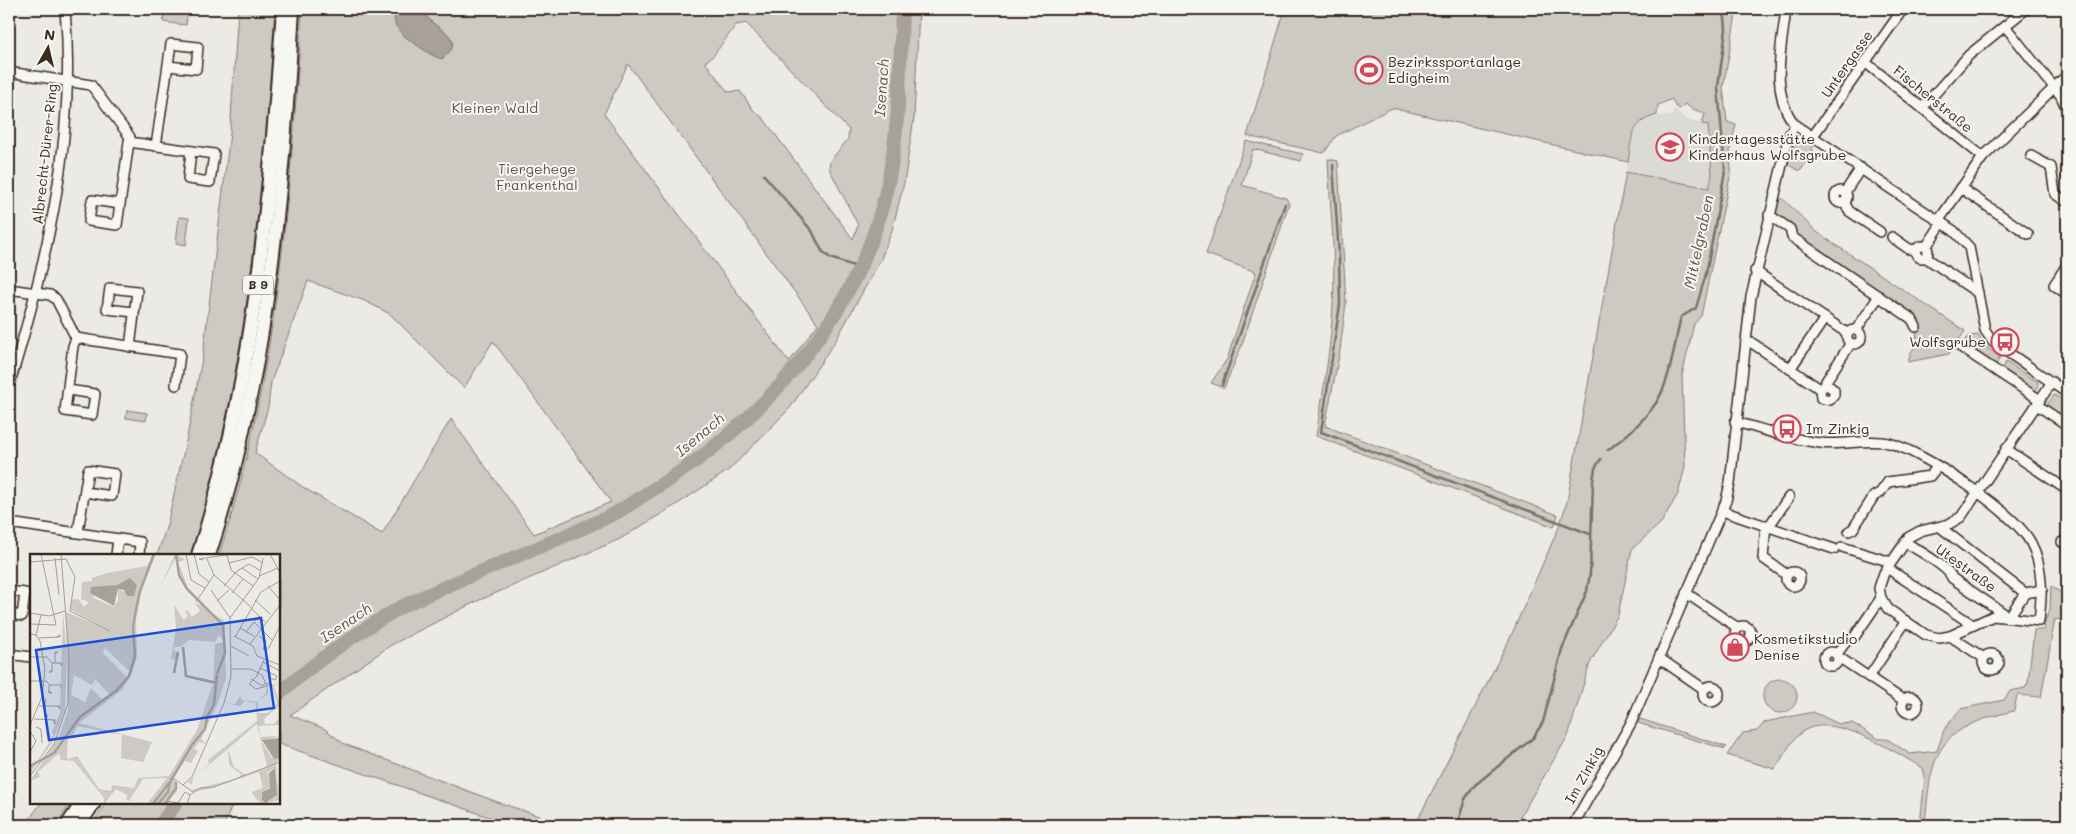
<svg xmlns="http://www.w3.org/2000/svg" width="2076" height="834" viewBox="0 0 2076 834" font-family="Mali,sans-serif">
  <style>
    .built { fill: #dcdad4 }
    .green { fill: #cdcac4; stroke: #847a71; fill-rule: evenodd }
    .water { fill: #a8a198; stroke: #7c7167 }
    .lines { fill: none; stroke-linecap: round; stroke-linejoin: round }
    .stream { stroke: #7c7167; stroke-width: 2.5 }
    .river { stroke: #a8a198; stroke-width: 14 }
    .minor-casing { stroke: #3b2a1e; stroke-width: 12 }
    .highway-casing { stroke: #3b2a1e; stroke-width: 16 }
    .minor { stroke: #f6f6f2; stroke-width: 9 }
    .highway { stroke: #f6f6f2; stroke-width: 12 }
    .labels { text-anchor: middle; stroke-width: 4; stroke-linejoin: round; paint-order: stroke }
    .shield { fill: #f6f6f2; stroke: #73675e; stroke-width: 1 }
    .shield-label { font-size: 12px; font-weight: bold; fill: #3b2a1e }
    .poi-label { font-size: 14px; fill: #3b2a1e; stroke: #f6f6f2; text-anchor: start }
    .street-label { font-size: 14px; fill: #3b2a1e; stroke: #f6f6f2 }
    .park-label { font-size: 14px; fill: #605248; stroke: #f6f6f2 }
    .water-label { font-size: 15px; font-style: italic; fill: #615449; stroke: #f6f6f2 }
    .inset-river { fill: none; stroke: #a8a198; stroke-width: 2.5 }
    .inset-road { fill: none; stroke: #a59d95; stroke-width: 1 }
    .view { fill: #1d4ed8; fill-opacity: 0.15; stroke: #1d4ed8; stroke-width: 2.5 }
    .inset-edge { fill: none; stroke: #3b2a1e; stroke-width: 2.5 }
  </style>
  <rect width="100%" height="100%" fill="#ebeae5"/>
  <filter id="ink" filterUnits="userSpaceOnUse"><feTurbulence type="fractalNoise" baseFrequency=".02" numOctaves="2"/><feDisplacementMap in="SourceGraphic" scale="10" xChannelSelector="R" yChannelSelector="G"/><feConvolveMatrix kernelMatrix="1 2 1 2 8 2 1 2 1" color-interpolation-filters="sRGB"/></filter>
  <g filter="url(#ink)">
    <!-- built -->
    <polygon class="built" points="1674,109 1687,120 1708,125 1712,174 1709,188 1626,172 1633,132 1638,124 1645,118 1657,115 1672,116"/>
    <!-- green -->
    <g class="green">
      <polygon points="165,9 188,9 186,25 163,22"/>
      <path d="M238,9h37c-12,185 -29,369 -84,546h-34l10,-30 20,-88 16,-83 27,-221z"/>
      <path d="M302,9h617l-5,109 -10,65 -12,47 -11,29 -45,81 -46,68 -61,62 -50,33 -59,36 -147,64 -82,42 -101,70 35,14 19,15 156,59 67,22h-55l-233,-81v-189h-60c57,-171 72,-367 83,-546zM746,23l103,107 -1,9 -18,22 -1,7 29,57 -5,14 -90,-121 -9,-7 -14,-20 -12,1 -23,-30 8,-6 23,-31zM628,64l190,260 -29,38 -185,-248zM308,281l57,20 25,13 74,74 29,-47 118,161 -77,32 -83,-115 -69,115 -78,-46 -49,-35 13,-46 3,-25z"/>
      <path d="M1285,9h452l-14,79 4,34 9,3 -6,24 1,23 -30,144 -7,8 -12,52 3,91 -7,27 -17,29 -29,26 -14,66 -28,48 -22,73 -53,89h-100l95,-187 49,-111 8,-25 59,-330 83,16 3,-14 -4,-49 -6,-1 3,-11 -13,-4 -7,-5 -5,5 -5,-3 -3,-7 -14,6 -1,10c-27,7 -25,23 -29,47l-236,-54 -56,28 -12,17 -77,-17z"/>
      <polygon points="1799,136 1803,136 1815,144 1812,149 1814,151 1801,170 1798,170 1788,165 1795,139"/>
      <polygon points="1246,141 1303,154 1301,161 1253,149 1242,185 1286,198 1289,204 1241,347 1224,388 1211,383 1227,359 1256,272 1206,254"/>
      <path d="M1328,159l10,2 8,142 -6,47 -15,76 233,89 -4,12 -238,-91c7,-44 15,-88 17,-132 3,-49 -3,-97 -5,-145z"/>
      <polygon points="1782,198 1818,233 1965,331 1955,346 1953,345 1949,354 1908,362 1911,352 1917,344 1916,327 1919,323 1794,236 1775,217 1778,202"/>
      <polygon points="179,217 189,218 186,245 176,243"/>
      <polygon points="1978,335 1986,347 2000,357 1995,367 1963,344 1969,336"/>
      <polygon points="2006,362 2038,382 2038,388 2034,393 2001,370"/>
      <polygon points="2054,395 2067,402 2067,423 2045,408"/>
      <polygon points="127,410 147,413 146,421 126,418"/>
      <path d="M2051,586l16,11v24l-12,-2 -14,78 -24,-2 -3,16c-78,17 -83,41 -89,114h-5l5,-48 -2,-9c-27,-15 -91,-58 -121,-36 -11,8 -19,25 -27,37l-48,-14 16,-22 14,-2 8,-9 48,-10 26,12 13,-1 27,16h8l23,15 27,-3 7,-21 16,-21 44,-9 6,-9 15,-3 3,-6 6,-52h10l1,-9 5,-12z"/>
      <circle cx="1743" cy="634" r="8"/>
      <circle cx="1991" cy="662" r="8"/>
      <circle cx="1780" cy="696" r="17"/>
      <circle cx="1711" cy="694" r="8"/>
      <circle cx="1910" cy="705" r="8"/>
      <polygon points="1640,719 1727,747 1725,749 1638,723"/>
      <polygon points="41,803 71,803 56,825 25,825"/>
      <polygon points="106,803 233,803 224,825 92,825"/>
    </g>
    <!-- water -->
    <path class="water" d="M397,9h21c6,4 10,9 15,14 13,10 32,18 9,36 -13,-4 -20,-11 -31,-18 -12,-9 -21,-16 -14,-32z"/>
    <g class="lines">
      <!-- stream -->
      <g class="stream">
        <polyline points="1333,165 1339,256 1340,304 1321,432 1590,534"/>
        <polyline points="764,175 812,231 822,251 830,258 860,268"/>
        <polyline points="1222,385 1285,204"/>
        <path d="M1608,450c18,-14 35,-28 48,-47 15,-24 18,-58 25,-86l15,-9 10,-34 19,-103 -7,-84 8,-58 -1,-11 -5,-9"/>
        <polyline points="1457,825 1465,799 1475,785 1533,738 1543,722 1562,649 1587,591 1590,574 1593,481 1595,468 1601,459"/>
      </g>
      <!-- river -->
      <g class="river">
        <path d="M279,694c38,-34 80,-63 124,-88 69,-33 141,-59 211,-92 13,-7 26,-17 40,-25 108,-67 206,-174 233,-302 13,-59 13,-119 15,-178"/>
        <polyline points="160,825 176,803"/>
      </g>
      <!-- minor casing -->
      <g class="minor-casing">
        <g id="minor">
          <path d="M1786,9c-4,37 -17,83 9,116l159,106 15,16 16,83 8,12 74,51"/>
          <polyline points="2005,26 2061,96 2067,110"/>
          <polyline points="1865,62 1983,157"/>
          <polyline points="9,72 91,85 130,137 129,142 214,154 210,182 188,179 191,151"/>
          <polyline points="1922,108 1969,55 2026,9"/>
          <polyline points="1813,136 1903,9"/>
          <polyline points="156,146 171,44 198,47 196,69 168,66"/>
          <polyline points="2031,156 2051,167 2055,194 2067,202"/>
          <polyline points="1961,188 2028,234"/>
          <circle cx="1841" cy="197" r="6"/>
          <polyline points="1845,192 1861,168"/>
          <polyline points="1844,202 1849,211 1880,232"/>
          <polyline points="120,204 92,200 89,221 117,225 129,142"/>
          <polyline points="1769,215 1790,229 1792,237 1912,319 1916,327"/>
          <polyline points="1939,220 1983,157 2067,75"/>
          <polyline points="1892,237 1909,249 1917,250"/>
          <circle cx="1922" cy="252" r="6"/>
          <polyline points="1926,247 1942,223"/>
          <polyline points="1925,257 1978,293"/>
          <polyline points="2067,265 2054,285 2067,294"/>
          <polyline points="1755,271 1847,333"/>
          <polyline points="9,289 50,295 56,299 76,338 180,354 176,385"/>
          <circle cx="1854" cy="337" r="7"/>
          <polyline points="1856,330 1879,296"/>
          <polyline points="1746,343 1752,343 1820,389"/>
          <polyline points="1959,346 2040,400"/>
          <polyline points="130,347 137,291 110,288 107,309 134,312"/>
          <polyline points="1790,369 1825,318"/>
          <path d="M9,386c37,-122 68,-248 56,-377"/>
          <polyline points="1825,386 1829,386 1834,390 1834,395 1830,400 1821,398 1820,389 1825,386 1826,381 1851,343"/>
          <polyline points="68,390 95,394 92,415 65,411 73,346 76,338"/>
          <polyline points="2037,405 2067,425"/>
          <path d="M1735,422c28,7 57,18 85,21 24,3 46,-5 69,0 33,8 126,69 142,100 13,25 11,51 8,78l-46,-5 -43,20 -11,2 -13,-3 -38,-26 -7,-11 -2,-10 5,-15 25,-36 11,-6 29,-7 12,-7 91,-135"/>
          <polyline points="2006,449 2067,490"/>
          <polyline points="1722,511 1834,549"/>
          <polyline points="9,523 140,542 139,555"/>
          <polyline points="1766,525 1763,558 1787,575"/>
          <polyline points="1769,526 1789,497"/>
          <polyline points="1940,527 2025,593 2042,590"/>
          <polyline points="1849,531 1853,529 1874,496 1880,493 1888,482 1930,476 1937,467"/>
          <polyline points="78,532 88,470 115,474 112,496 85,492"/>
          <path d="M1905,542c12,8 44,25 47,36l57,39 16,-24"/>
          <polyline points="2062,542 2067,545"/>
          <polyline points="1842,547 1891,562"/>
          <polyline points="116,555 118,539"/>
          <polyline points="1887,568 1973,625"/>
          <circle cx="1793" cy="579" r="7"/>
          <polyline points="9,591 25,593 22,616 9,614"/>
          <polyline points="1686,593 1738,628"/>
          <circle cx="1743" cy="634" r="8"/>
          <polyline points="1950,636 1984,658"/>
          <circle cx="1831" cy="659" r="7"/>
          <circle cx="1991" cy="662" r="8"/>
          <polyline points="9,654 31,657"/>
          <polyline points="1837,654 1847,640 1853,639 1881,598"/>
          <polyline points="1837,656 1903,700"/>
          <polyline points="1659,658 1704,689"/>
          <polyline points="1869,677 1906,621"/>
          <circle cx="1711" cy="694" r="8"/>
          <circle cx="1910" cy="705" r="8"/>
          <polyline points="1573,825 1631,723 1726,501 1730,483 1751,297 1789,135 1795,125"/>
        </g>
      </g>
      <!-- highway casing -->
      <g class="highway-casing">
        <g id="highway">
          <path d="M198,555c57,-177 72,-362 85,-546"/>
          <path d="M209,555c58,-175 74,-363 84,-546"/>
          <polyline points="67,825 82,803"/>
          <polyline points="79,825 94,803"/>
        </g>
      </g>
      <!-- minor -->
      <use href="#minor" class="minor"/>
      <!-- highway -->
      <use href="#highway" class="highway"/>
    </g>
  </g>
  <!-- icons -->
  <defs>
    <g id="stadium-ring" transform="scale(1.4375)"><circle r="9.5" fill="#f6f6f2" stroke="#d1495b" stroke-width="1.5"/><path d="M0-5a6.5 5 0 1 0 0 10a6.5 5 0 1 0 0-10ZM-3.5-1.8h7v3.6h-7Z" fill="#d1495b"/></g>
    <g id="school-ring" transform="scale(1.4375)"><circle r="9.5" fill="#f6f6f2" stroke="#d1495b" stroke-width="1.5"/><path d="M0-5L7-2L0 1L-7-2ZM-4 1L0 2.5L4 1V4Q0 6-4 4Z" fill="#d1495b"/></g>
    <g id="bus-ring" transform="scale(1.4375)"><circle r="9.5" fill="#f6f6f2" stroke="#d1495b" stroke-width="1.5"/><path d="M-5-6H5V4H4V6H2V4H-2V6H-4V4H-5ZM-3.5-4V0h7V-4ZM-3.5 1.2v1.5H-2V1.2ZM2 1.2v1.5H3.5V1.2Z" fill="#d1495b"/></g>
    <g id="shop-ring" transform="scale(1.4375)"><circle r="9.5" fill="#f6f6f2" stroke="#d1495b" stroke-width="1.5"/><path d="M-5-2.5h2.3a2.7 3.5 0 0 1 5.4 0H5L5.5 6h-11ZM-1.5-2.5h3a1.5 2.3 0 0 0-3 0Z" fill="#d1495b"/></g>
  </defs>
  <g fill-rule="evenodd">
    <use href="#stadium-ring" x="1369" y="70"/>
    <use href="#school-ring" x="1670" y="147"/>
    <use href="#bus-ring" x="2005" y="342"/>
    <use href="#bus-ring" x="1787" y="429"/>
    <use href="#shop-ring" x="1735" y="647"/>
  </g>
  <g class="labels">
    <!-- shield labels -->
    <rect class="shield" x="243" y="275.5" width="30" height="19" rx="4"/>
    <g class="shield-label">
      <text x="258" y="289">B 9</text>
    </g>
    <!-- poi labels -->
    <g class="poi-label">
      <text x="1388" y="67">Bezirkssportanlage<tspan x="1388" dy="16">Edigheim</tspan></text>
      <text x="1689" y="144">Kindertagesstätte<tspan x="1689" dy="16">Kinderhaus Wolfsgrube</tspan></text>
      <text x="1986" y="347" text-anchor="end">Wolfsgrube</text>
      <text x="1806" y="434">Im Zinkig</text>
      <text x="1754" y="644">Kosmetikstudio<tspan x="1754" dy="16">Denise</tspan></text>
    </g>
    <!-- street labels -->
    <g class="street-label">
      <text transform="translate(1847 64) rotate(-55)" y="5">Untergasse</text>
      <text transform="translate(1933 99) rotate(39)" y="5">Fischerstraße</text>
      <text transform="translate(45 154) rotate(-84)" y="5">Albrecht-Dürer-Ring</text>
      <text transform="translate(1966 568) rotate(36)" y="5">Utestraße</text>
      <text transform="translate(1584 775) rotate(-61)" y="5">Im Zinkig</text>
    </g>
    <!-- park labels -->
    <g class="park-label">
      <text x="495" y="113">Kleiner Wald</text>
      <text x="537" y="174">Tiergehege<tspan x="537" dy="16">Frankenthal</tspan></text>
    </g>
    <!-- water labels -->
    <g class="water-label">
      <text transform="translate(882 88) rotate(-86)" y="5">Isenach</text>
      <text transform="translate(1699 242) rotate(-78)" y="5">Mittelgraben</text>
      <text transform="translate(700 435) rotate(-40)" y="5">Isenach</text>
      <text transform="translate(346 623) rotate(-34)" y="5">Isenach</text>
    </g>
  </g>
  <!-- overview -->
  <g transform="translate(30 554)">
    <rect width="250" height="250" fill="#ebeae5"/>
    <path d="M123,0h3l-13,31 -7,35 1,36 -5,18 -10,16 -43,33 73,19 -9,20 -22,-4 1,-23 -45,-9 -5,12 -4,-1 -1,22 10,-3 22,33 12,2 1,-6 22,3 4,-10 31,-2 28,-46 16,-46 -28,-7 -3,-30 4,29 27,6 2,-38 9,-2 -5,-7 -4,7 -26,-2 -9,7h-6v4l5,1 -4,21h-2l3,-13 -5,-1 5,-30 -2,-24 10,15 4,-4 -3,-5 2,-1 5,7 8,-6 -5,-8 7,3 -22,-27 -5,-20 -15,28 15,-33 11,6 -8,2 10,26 24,25 12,7 2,58 -9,27 -16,34 5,5 -7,-2 -5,7 4,2 -7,12 -6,-2 -12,17 4,4v9l-11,13h-19l20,-26 -24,1 -14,22 -3,-2 1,-4 -11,-6 -12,15v-6l-30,-37 -13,-1 -2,-7 -21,19 2,5 -10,4 29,-44 9,-27 -2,-98 43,18 -38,-20 1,-10 6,-1 6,8 5,-5 -8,-3 1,-17 10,-1v-3l15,-5 40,-7zM83,31h4l17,11 -16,-7v11l-4,7 -22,-10zM75,94l25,24 -3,5 -24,-24zM44,121l18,10 3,-6 15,16 -8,4 -11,-11 -6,14 -14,-7zM33,58l4,43 -2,55 -13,33 -22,30v-7l6,-3 18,-28 -2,-3 8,-19zM237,128l7,3 6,-3 -6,4 6,19 -16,14 1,5h9l6,-7v1l-2,7 -19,1 1,11 20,-1 -18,6 10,16h8l-4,6 3,36 -18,4 -7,-8 -2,-4 11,-4 -4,-16 -47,16 -18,4 -3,-2 48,-12 2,-4 -12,-9 -1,-16 -35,29 -1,7 -4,-3 21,-18 -1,-4 49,-39 -1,-18 -11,-2 -5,5 -15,-3 10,1 5,-8 2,4 15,2 9,-9zM238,131l5,2 4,17 -10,9h-9v-12l10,-7zM227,170l10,43 -21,8 -12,-8 -6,-18zM245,214l2,27 -10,8 -5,-11 8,-5 -1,-14h-3z" fill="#cdcac4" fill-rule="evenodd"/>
    <path d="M100,24l7,7 -3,11h-7l-3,-6 -6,-1 -4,17 -24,-13 1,-6 26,-2zM250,184v20l-6,1 -12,-19zM245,214l2,27 -11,8 -4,-3v-8l8,-4 -1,-15z" fill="#a8a198"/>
    <path class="inset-river" d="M146,0l3,21 8,14 36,36 2,28 -8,21M153,93l3,29 31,7M144,119l4,-21M177,163l7,-13 3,-29M0,212l24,-13 26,-36 37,-27 12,-14 6,-20 -2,-30 6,-32 15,-40M123,250l16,-21M128,250l10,-12 2,-10 22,-37 13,-16 2,-11M135,250l11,-16v-6"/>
    <path class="inset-road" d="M156,0l5,26 14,8M164,0l5,20 10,8M240,0l10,19M197,1l4,15 22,16M25,4l4,37M177,5l7,16 36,31M173,6l-4,-1 33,-5M0,8l36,-3 9,18 -5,34M199,9l23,-6 11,6M212,14l16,11M229,22l19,-8M194,32l13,-15 12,-7 12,7M238,32l12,14M181,36l19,28M202,39l11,-14M225,46l15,14M187,47l12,-11M166,48l18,-27M220,53l15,15M40,57l40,20M0,59l19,3 16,-5M224,68l18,18M0,70l26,1 -15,-71M210,74l14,8M216,78l13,-16M0,80l6,1 4,6 5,28 -3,28 -12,28M6,81l5,-20M204,82l19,10 4,10 23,9M229,82l7,5 -3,8 3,2M205,83l26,-45 19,-11M9,84l21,-1v-2l-4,2M220,90l30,-39M201,92l18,10M238,95l12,-23M0,103h17l5,6h10v3l-3,-3M233,108l17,9M25,109v-11h3l-3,2M230,114l17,8 -2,4 -5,-2M201,115h18l4,1 5,3 4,2 5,11 -11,3 -7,-5 8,-8 1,-3 6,-13M22,116l-3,2h3v-9M221,125l12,7 2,-3M0,127h16l4,4h11v4M19,137l3,2h-3v-7l1,-1M9,152h21v3l-3,-3M15,160l3,2h-3v-13l1,-4M4,165l21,1v4l-2,-4M6,173l5,2 1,14M0,177l6,10 -6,11M0,222l24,-32 14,-41 1,-46 -8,-103M143,224l20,14M153,231l9,-8 32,-74 7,-26 -1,-59 29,-40 4,-20M137,247l17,3M148,249l7,-11 5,3M157,250l3,-9 10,-7 14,-1 66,-25"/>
    <path class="view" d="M231,64l13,90 -225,32 -13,-90z"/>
    <rect width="250" height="250" class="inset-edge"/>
  </g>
  <!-- margin -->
  <rect width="2076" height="834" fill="none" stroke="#f6f6f2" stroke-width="30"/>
  <rect x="15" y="15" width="2046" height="804" fill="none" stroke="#3b2a1e" stroke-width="2" filter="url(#ink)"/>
  <!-- north arrow -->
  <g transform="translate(48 48) rotate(8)" stroke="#f6f6f2" stroke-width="4" paint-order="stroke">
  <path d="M0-4L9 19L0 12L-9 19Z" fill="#3b2a1e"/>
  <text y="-8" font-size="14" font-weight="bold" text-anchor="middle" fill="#3b2a1e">N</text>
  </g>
</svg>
